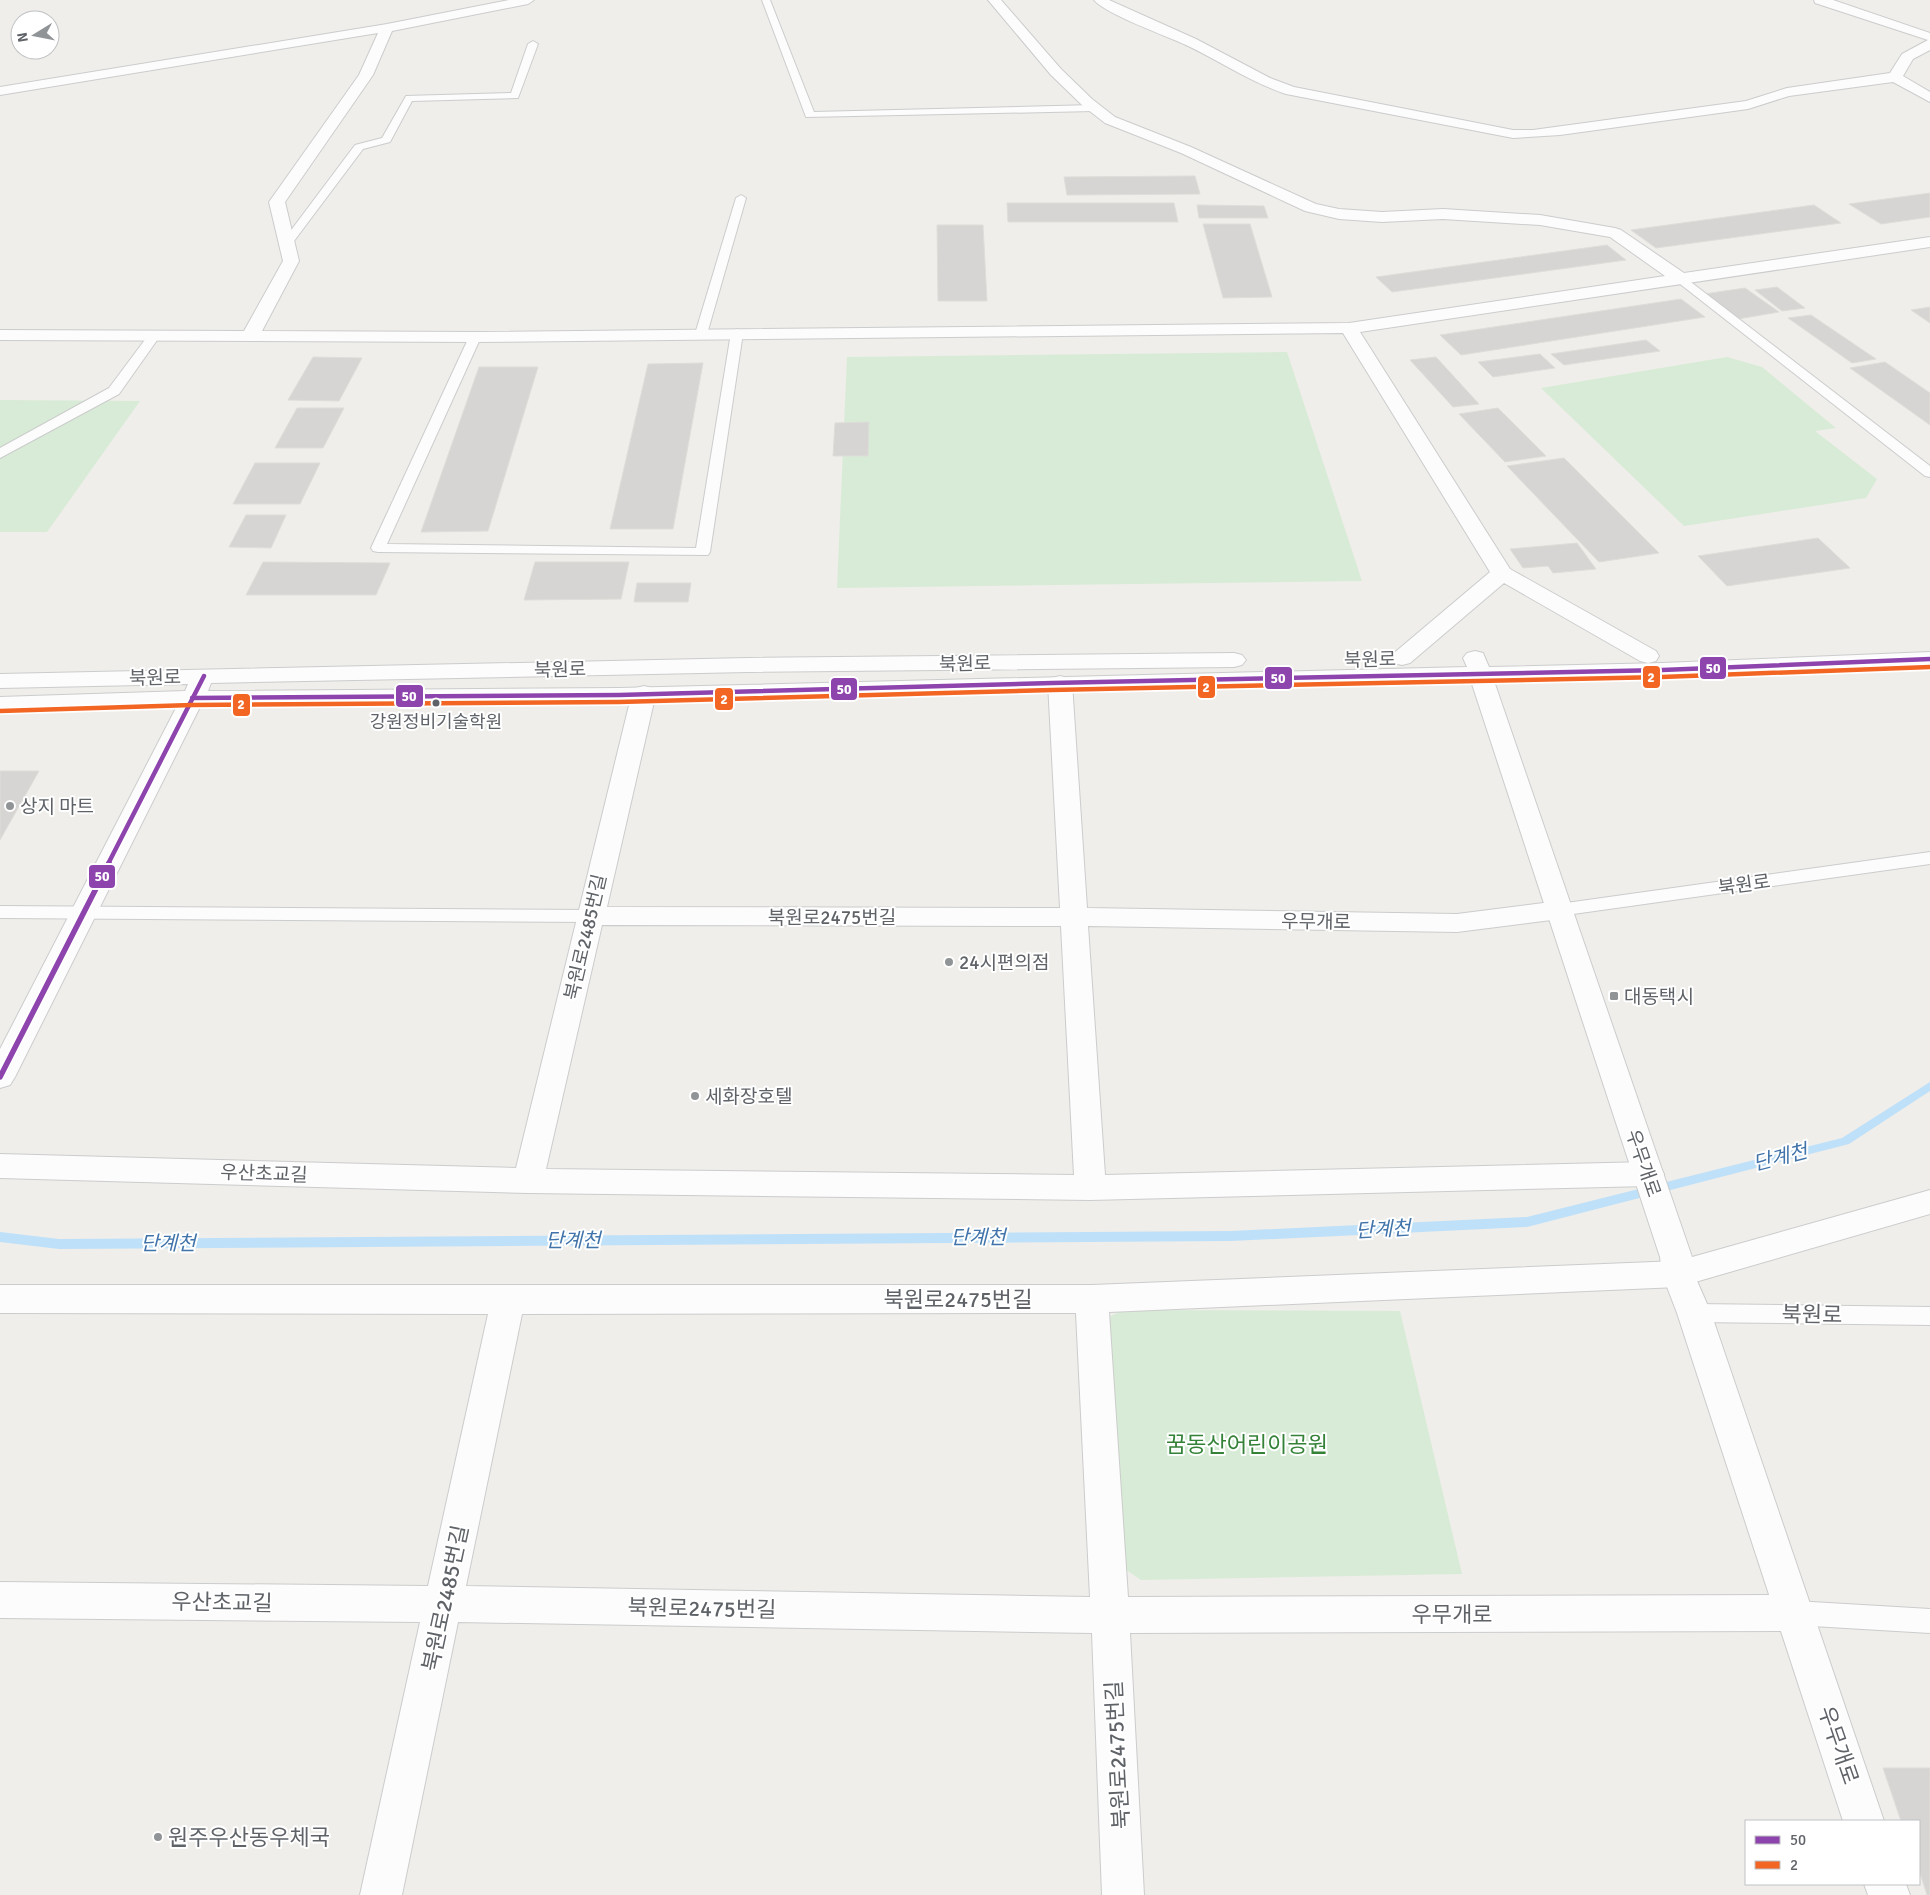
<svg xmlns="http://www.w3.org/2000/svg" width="1930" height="1895" viewBox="0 0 1930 1895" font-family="Signika,'Noto Sans KR',sans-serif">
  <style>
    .green { fill: #d8ebd6 }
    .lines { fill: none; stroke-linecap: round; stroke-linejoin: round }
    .stream { fill: #bfe0f9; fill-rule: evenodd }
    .building { fill: #d6d5d3; stroke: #deddd9 }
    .service-casing { stroke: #cbcccc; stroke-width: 2 }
    .minor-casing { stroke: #cbcccc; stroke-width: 2 }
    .tertiary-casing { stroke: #cbcccc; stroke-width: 2 }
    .service { fill: #fdfcfc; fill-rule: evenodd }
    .minor { fill: #fdfcfc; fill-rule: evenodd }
    .tertiary { fill: #fdfcfc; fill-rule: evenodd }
    .bus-1-far1-casing { stroke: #fff; stroke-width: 8 }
    .bus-1-casing { stroke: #fff; stroke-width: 9 }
    .bus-2-casing { stroke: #fff; stroke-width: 8 }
    .bus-1-far1 { stroke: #8e44ad; stroke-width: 4.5 }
    .bus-1 { stroke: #8e44ad; stroke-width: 5.5 }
    .bus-2 { stroke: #f26522; stroke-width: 4.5 }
    .bus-dot { fill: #5f6368; stroke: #fff; stroke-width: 2 }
    .poi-dot { fill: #919496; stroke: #fff; stroke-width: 2 }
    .labels { text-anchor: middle; stroke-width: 4; stroke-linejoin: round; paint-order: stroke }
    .bus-label { font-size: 18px; fill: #5f6368; stroke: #fff }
    .street-label { font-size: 19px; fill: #5f6368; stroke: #fff }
    .poi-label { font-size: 19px; fill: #5f6368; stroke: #fff; text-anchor: start }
    .water-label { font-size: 20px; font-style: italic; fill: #4174aa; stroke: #fff }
    .near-street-label { font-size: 22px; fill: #5f6368; stroke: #fff }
    .near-park-label { font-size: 22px; fill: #348238; stroke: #fff }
    .near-poi-label { font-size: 22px; fill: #5f6368; stroke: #fff; text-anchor: start }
    .line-badge { stroke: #fff; stroke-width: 2 }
    .badge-label { font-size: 14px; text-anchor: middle; font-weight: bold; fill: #fff }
  </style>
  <rect width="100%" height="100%" fill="#efeeea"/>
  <!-- green -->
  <g class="green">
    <polygon points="1287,352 1362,581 837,588 847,357"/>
    <polygon points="1727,357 1762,367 1836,428 1815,431 1877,479 1866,498 1684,526 1541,388"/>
    <polygon points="0,400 140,401 47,532 0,532"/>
    <polygon points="1123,1310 1400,1311 1462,1574 1141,1580 1122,1567 1103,1320"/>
  </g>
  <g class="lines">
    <!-- stream -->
    <polygon class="stream" points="1930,1082 1930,1091 1849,1144 1527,1227 1231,1241 59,1249 0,1242 0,1232 59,1239 1231,1231 1527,1217 1842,1138"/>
  </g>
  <!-- building -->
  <g class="building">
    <polygon points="1195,176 1200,194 1067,195 1064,177"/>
    <polygon points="1930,193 1930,217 1881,224 1849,204"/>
    <polygon points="1007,203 1174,203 1178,222 1008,222"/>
    <polygon points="1197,205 1264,206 1268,218 1199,218"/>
    <polygon points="1814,205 1841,223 1656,248 1631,230"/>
    <polygon points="1203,224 1250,224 1272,297 1223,298"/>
    <polygon points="937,225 983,225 987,301 938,301"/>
    <polygon points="1607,245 1626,260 1392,292 1376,277"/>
    <polygon points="1777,287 1805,308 1782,311 1755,290"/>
    <polygon points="1745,288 1779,312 1738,319 1704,294"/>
    <polygon points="1681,299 1705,317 1461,355 1440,335"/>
    <polygon points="1930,307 1930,323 1911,310"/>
    <polygon points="1811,315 1876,359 1852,363 1788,318"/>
    <polygon points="1646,340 1660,351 1564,365 1551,354"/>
    <polygon points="1540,354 1555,368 1493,377 1478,362"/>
    <polygon points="313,357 362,358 339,401 288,400"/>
    <polygon points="1436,357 1479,404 1453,407 1410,360"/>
    <polygon points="1885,362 1930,393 1930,425 1850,368"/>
    <polygon points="703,363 673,529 610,529 648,364"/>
    <polygon points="479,367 538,367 488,531 421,532"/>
    <polygon points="297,408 344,408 323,448 275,448"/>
    <polygon points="1498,408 1546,456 1505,462 1459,414"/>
    <polygon points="869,422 868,456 833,456 835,423"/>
    <polygon points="1564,458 1659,553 1599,562 1507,466"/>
    <polygon points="255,463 320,463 300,504 233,504"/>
    <polygon points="246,515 286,515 271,548 229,547"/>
    <polygon points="1818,538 1850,568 1727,586 1698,556"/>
    <polygon points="1577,543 1596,569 1553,573 1548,566 1523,568 1510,549"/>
    <polygon points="263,562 390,563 376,595 246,595"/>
    <polygon points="535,562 629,562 621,599 524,600"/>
    <polygon points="637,583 691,583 688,602 634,602"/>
    <polygon points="0,771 39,771 0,840"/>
    <polygon points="1883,1768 1930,1768 1930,1895 1927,1895 1919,1870 1919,1821 1901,1821"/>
  </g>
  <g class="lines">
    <!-- service casing -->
    <g class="service-casing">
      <g id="service">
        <polygon points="762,0 770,0 814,112 1094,105 1099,108 1094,111 806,117"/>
        <polygon points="533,41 538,44 518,98 412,101 390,142 363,149 291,245 283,245 281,243 283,241 355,145 382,138 406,96 511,93 528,44"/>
        <polygon points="741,195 746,198 707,334 705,337 697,337 695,334 736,198"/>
        <polygon points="1679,274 1683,276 1930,466 1930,477 1925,476 1675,280 1673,278 1675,276"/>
        <polygon points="737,329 743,333 710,552 708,555 378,552 373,551 371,548 469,337 475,333 481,337 387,544 696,548 731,333"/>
        <polygon points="154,332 160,336 119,394 0,458 0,448 109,388 150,333"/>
        <polygon points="1930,852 1930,864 1559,916 1553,914 1550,910 1553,906 1559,904"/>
        <polygon points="0,906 590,910 597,912 599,916 597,920 590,922 0,918"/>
        <polygon points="1694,1304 1930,1307 1930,1325 1694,1322 1686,1320 1683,1313 1686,1306"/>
        <polygon points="1795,1601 1930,1609 1930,1633 1795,1625 1786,1622 1782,1613 1786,1604"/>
      </g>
    </g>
    <!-- minor casing -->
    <g class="minor-casing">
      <g id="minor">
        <polygon points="509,0 534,0 528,4 392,31 373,75 285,202 299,261 262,331 475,332 1349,323 1665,276 1610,237 1540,225 1443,219 1382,222 1339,219 1305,211 1181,153 1105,123 1082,105 1051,75 988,0 1001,0 1061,69 1092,99 1115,117 1191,147 1316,204 1339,209 1382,212 1443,209 1540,215 1615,228 1621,230 1684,273 1930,237 1930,247 1360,332 1510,569 1656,651 1659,656 1656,661 1648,663 1640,661 1504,583 1410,663 1402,665 1394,663 1390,658 1394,653 1490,572 1343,333 475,342 0,340 0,330 244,331 283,261 269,202 359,75 378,33 0,95 0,87 387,24"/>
        <path d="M1094,0h15l87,39 74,39 24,9 219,43h20l213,-29 41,-13 103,-15 12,-19 26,-14 -113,-37 -1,-3h19l97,33v17l-17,9 -10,17 27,16v10l-37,-20 -104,14 -41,13 -188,26 -47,3 -227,-44c-36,-12 -66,-33 -100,-49 -19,-9 -81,-31 -92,-45z"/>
        <path d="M1060,676l8,2 4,5 15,225 370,6 102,-13 10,3 3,6 -3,6 -10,3 -102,13 -369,-6 17,249 543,-13 11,3 5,9 -5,9 -11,3 -558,14 -562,-7 -528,-15v-24l516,14 116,-475 4,-5 8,-2 8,2 4,5 -49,214 453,1 -12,-225 4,-5zM602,925l459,1 13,249 -528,-6z"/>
        <path d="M1930,1190v24l-252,73 -569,25 19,285 667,-2 13,5 6,13 -6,13 -13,5 -665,2 14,262h-42l-10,-262 -634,-11 -56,273h-42l60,-273 -420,-4v-36l428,4 60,-272 -488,-1v-28h1092l586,-24zM1076,1313l14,284 -624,-11 56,-272z"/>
      </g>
    </g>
    <!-- tertiary casing -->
    <g class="tertiary-casing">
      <g id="tertiary">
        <polygon points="1475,651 1483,653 1489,667 1662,663 1930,652 1930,666 1662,677 1494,681 1692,1257 1694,1274 1711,1313 1884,1821 1843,1821 1677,1313 1662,1274 1660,1257 1471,681 619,702 201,705 15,1077 10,1085 0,1088 0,1049 177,706 0,711 0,697 185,691 188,684 0,688 0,674 748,658 1234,653 1242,655 1246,660 1242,665 1234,667 748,672 211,683 208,691 619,688 1467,667 1463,658 1467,653"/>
        <polygon points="1864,1884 1906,1884 1910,1895 1868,1895"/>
      </g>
    </g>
    <!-- service -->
    <use href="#service" class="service"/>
    <!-- minor -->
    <use href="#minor" class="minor"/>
    <!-- tertiary -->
    <use href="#tertiary" class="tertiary"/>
    <!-- bus-1-far1 casing -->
    <g class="bus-1-far1-casing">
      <g id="bus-1-far1">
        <polyline points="192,698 619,695 1052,683 1662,670 1930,659"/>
        <polyline points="108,864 204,676"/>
      </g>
    </g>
    <!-- bus-1 casing -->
    <g class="bus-1-casing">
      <polyline id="bus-1" points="0,1077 109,863"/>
    </g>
    <!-- bus-2 casing -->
    <g class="bus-2-casing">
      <polyline id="bus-2" points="0,711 192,705 619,702 1052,690 1662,677 1930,667"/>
    </g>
    <!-- bus-1-far1 -->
    <use href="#bus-1-far1" class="bus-1-far1"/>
    <!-- bus-1 -->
    <use href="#bus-1" class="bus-1"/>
    <!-- bus-2 -->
    <use href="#bus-2" class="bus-2"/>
  </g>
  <!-- markers -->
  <circle class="bus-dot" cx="436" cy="703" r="4.5"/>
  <g class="poi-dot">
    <circle cx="10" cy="806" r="5"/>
    <circle cx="949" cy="962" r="5"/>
    <rect x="1609" y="991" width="10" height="10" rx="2.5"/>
    <circle cx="695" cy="1096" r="5"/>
    <circle cx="158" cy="1837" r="5"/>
  </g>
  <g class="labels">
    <!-- bus labels -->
    <g class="bus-label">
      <text x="436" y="728">강원정비기술학원</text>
    </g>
    <!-- street labels -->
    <g class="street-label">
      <text transform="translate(1370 659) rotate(-1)" y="7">북원로</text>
      <text transform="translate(965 663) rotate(-1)" y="7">북원로</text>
      <text transform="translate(560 669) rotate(-1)" y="7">북원로</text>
      <text transform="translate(155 677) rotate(-1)" y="7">북원로</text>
      <text transform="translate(1744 884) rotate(-8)" y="7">북원로</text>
      <text x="832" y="924">북원로2475번길</text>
      <text transform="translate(1316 921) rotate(1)" y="7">우무개로</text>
      <text transform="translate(585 937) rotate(-77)" y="7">북원로2485번길</text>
      <text transform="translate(1644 1163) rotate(71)" y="7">우무개로</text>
      <text transform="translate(264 1173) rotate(2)" y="7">우산초교길</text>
    </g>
    <!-- poi labels -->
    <g class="poi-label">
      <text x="20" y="813">상지 마트</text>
      <text x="959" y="969">24시편의점</text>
      <text x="1624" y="1003">대동택시</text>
      <text x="705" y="1103">세화장호텔</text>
    </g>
    <!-- water labels -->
    <g class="water-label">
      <text transform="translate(1780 1157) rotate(-14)" y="7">단계천</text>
      <text transform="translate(1383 1229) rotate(-3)" y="7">단계천</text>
      <text x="978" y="1244">단계천</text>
      <text x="573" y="1247">단계천</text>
      <text x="168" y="1250">단계천</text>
    </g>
    <!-- near-street labels -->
    <g class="near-street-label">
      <text x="958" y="1307">북원로2475번길</text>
      <text transform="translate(1812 1314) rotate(1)" y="8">북원로</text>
      <text transform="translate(445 1598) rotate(-78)" y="8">북원로2485번길</text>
      <text transform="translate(222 1602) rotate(1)" y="8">우산초교길</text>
      <text transform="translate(702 1608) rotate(1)" y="8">북원로2475번길</text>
      <text x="1452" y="1622">우무개로</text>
      <text transform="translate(1839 1745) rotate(71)" y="8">우무개로</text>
      <text transform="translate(1117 1755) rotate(-93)" y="8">북원로2475번길</text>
    </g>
    <!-- near-park labels -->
    <g class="near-park-label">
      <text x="1247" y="1452">꿈동산어린이공원</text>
    </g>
    <!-- near-poi labels -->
    <g class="near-poi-label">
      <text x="168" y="1845">원주우산동우체국</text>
    </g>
  </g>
  <g class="line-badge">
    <rect x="1699" y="656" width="28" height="24" rx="5" fill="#8e44ad"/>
    <rect x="1642" y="665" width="19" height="24" rx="5" fill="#f26522"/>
    <rect x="1264" y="666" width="29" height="24" rx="5" fill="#8e44ad"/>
    <rect x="1197" y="675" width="19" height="24" rx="5" fill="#f26522"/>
    <rect x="830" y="677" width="28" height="24" rx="5" fill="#8e44ad"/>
    <rect x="395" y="684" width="29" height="24" rx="5" fill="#8e44ad"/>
    <rect x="714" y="687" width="20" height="24" rx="5" fill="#f26522"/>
    <rect x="232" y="693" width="19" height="24" rx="5" fill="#f26522"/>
    <rect x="88" y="864" width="28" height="25" rx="5" fill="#8e44ad"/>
  </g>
  <g class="badge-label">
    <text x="1713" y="673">50</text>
    <text x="1651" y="682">2</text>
    <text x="1278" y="683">50</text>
    <text x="1206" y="692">2</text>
    <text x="844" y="694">50</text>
    <text x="409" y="701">50</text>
    <text x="724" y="704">2</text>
    <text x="241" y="709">2</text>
    <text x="102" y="881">50</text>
  </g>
  <!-- legend -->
  <rect x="1745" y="1820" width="175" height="65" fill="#ffffff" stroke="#bfc1c3"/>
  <rect x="1755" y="1836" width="25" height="8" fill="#8e44ad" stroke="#bfc1c3"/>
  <text x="1790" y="1845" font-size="15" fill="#5f6368">50</text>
  <rect x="1755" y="1861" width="25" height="8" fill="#f26522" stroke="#bfc1c3"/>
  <text x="1790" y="1870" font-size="15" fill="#5f6368">2</text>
  <!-- north arrow -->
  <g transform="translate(35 35) rotate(260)"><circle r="24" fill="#ffffff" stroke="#bfc1c3"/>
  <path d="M0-4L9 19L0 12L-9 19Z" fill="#919496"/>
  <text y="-8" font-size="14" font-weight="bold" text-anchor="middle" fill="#5f6368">N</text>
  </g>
</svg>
